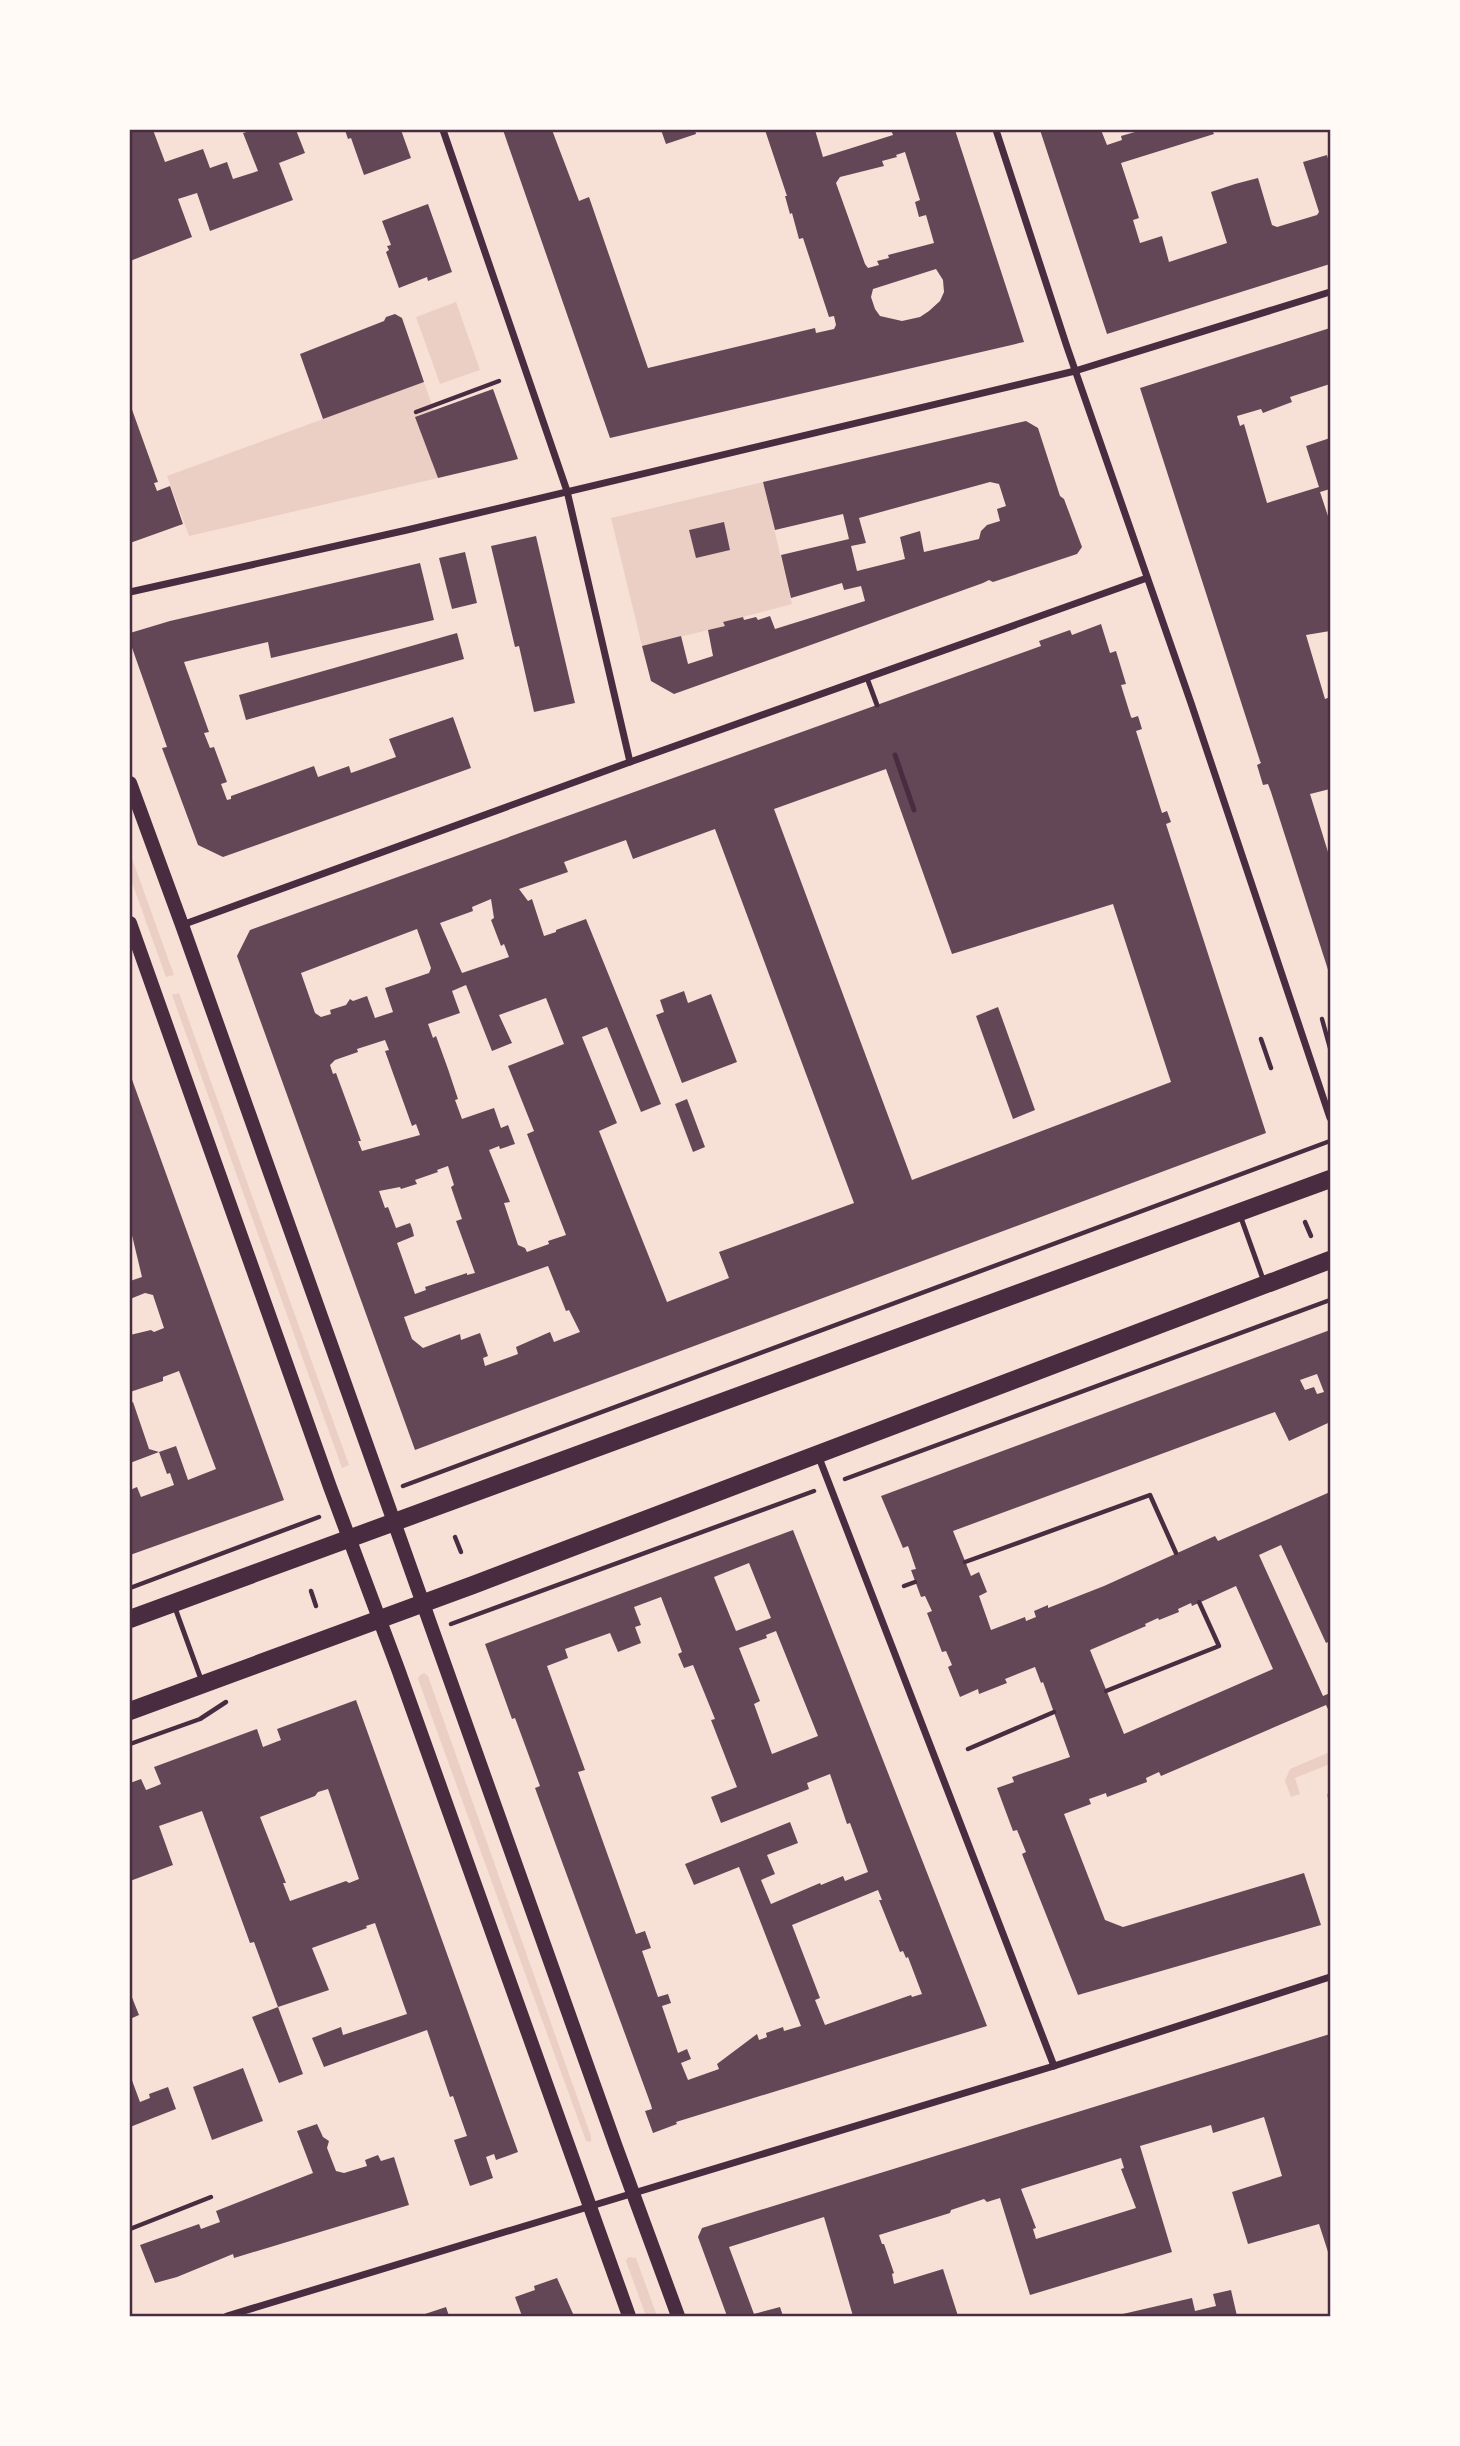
<svg xmlns="http://www.w3.org/2000/svg" width="1460" height="2446" viewBox="0 0 1460 2446" font-family="'Archivo Narrow',sans-serif">
  <style>
    .green { fill: #ebcfc5 }
    .building { fill: #644757; fill-rule: evenodd }
    .lines { fill: none; stroke-linecap: round; stroke-linejoin: round }
    .path { stroke: #4a2c40; stroke-width: 4.5 }
    .service { stroke: #4a2c40; stroke-width: 5 }
    .minor { stroke: #4a2c40; stroke-width: 7 }
    .secondary { stroke: #4a2c40; stroke-width: 14 }
    .primary { stroke: #4a2c40; stroke-width: 18 }
    .neatline { fill: none; stroke: #4a2c40; stroke-width: 2.5 }
  </style>
  <rect width="100%" height="100%" fill="#f7e1d7"/>
  <!-- green -->
  <g class="green">
    <polygon points="456,302 480,370 440,384 416,317"/>
    <polygon points="424,382 434,411 416,418 438,478 189,536 167,476"/>
    <polygon points="763,482 792,604 724,622 725,626 642,646 611,518"/>
    <polygon points="130,853 174,975 166,977 130,877"/>
    <polygon points="179,993 349,1465 342,1468 172,995"/>
    <polygon points="424,1673 428,1676 591,2136 591,2142 586,2141 418,1679 419,1676"/>
    <polygon points="1330,1752 1330,1764 1295,1778 1300,1794 1291,1797 1285,1781 1290,1769"/>
    <polygon points="629,2257 636,2258 637,2261 657,2316 646,2316 627,2264 626,2260"/>
  </g>
  <!-- building -->
  <g class="building">
    <polygon points="130,130 153,130 165,162 203,149 210,168 227,162 233,179 258,171 243,133 254,130 296,130 305,153 279,163 293,200 210,231 197,193 178,199 192,237 130,261"/>
    <polygon points="345,130 401,130 411,158 364,175 351,138 348,139"/>
    <path d="M503,130h49l27,71 10,-4 59,171 167,-40 1,5 18,-4 2,-4 -2,-9 -5,1 -26,-79 -4,1 -7,-26 -2,1 -5,-18h2l-22,-66h50l8,27 70,-22 -2,-5h64l69,212 -414,96zM905,152l15,48 -5,2 4,15 7,-2 8,28 -46,12 1,3 -12,3 2,4 -11,3 -3,-4 -29,-81 4,-6 44,-11 -2,-5 15,-4 -1,-2zM936,269l7,11 1,12 -4,9 -11,10 -9,6 -18,4 -22,-5 -5,-7 -4,-12 2,-8z"/>
    <polygon points="661,130 695,130 696,134 666,144"/>
    <polygon points="1040,130 1101,130 1107,145 1122,140 1121,136 1142,130 1212,130 1214,134 1121,163 1139,218 1133,220 1140,243 1162,236 1169,262 1227,243 1211,192 1235,184 1258,178 1272,225 1277,227 1317,215 1319,212 1303,162 1327,155 1330,166 1330,264 1107,334"/>
    <polygon points="428,204 452,272 428,281 427,277 399,288 386,252 389,250 387,246 391,245 382,221"/>
    <polygon points="395,314 402,318 424,382 323,419 300,354 384,321 386,317"/>
    <polygon points="1330,328 1330,384 1290,397 1292,402 1263,413 1261,409 1237,416 1240,426 1244,424 1267,503 1319,487 1306,446 1330,438 1330,489 1320,492 1330,522 1330,631 1306,635 1325,699 1330,697 1330,789 1310,794 1328,852 1330,851 1330,976 1271,792 1268,784 1263,785 1257,765 1261,763 1260,761 1140,388"/>
    <polygon points="493,389 518,459 438,478 415,417"/>
    <polygon points="130,404 158,482 154,483 157,491 170,486 183,524 130,543"/>
    <path d="M1026,421l12,7 22,68 4,3 18,48 -5,7 -84,28 -4,-2 -6,3 -309,111 -23,-13 -9,-35 39,-10 7,28 25,-8 -5,-26 17,-4 -2,-4 20,-5 1,3 12,-3 2,3 12,-4 5,13 90,-28 -4,-15 -17,4 -2,-7 -51,15 -10,-43 68,-16 -6,-25 -68,16 -12,-48zM990,482l9,2 7,22 -9,3 3,12 -13,4 -6,6 -2,8 -55,13 -4,-21 -20,6 5,22 -48,12 -6,-25 15,-3 -7,-25z"/>
    <polygon points="724,522 730,550 696,558 689,530"/>
    <polygon points="536,536 575,703 534,712 519,646 515,647 491,546"/>
    <polygon points="465,552 477,603 452,609 439,558"/>
    <polygon points="420,563 434,620 271,658 268,642 184,662 209,732 204,733 210,748 214,747 227,782 221,784 227,800 231,799 231,796 314,766 318,777 349,766 351,773 396,757 389,739 453,717 471,768 223,857 198,845 162,748 167,747 130,642 130,633 170,621"/>
    <path d="M1101,624l9,29 6,-2 10,33 -5,1 10,32 1,1 6,-2 4,13 -6,2 26,82 5,-2 4,11 -5,2 100,309 -851,317 -178,-494 13,-26 791,-284 -2,-5 31,-11 2,5zM886,769l66,185 161,-50 58,178 -259,98 -138,-371zM715,829l139,374 -135,49 10,26 -62,24 -68,-171 18,-8 -35,-86 25,-10 34,85 20,-8 -75,-185 -30,11v2l-12,4 -12,-37 -4,2 -9,-12 49,-17 -4,-10 62,-22 7,19zM491,899l3,19 -3,2 10,26 3,-2 5,13 -47,16 -22,-50 33,-12 -1,-4zM417,929l14,39 -2,5 -44,15 8,24 -18,6 -8,-22 -14,5 -3,-2 -4,6 -16,5 1,4 -10,3 -6,-4 -14,-40zM466,985l26,66 20,-8 -13,-28 47,-17 18,46 -56,22 26,65 -7,3 39,101 -18,6 1,3 -22,8 -2,-4 -7,-3 -14,-42 6,-1 -21,-52 10,-4 1,3 15,-5 -7,-19 -7,3 -7,-20 -32,11 -7,-19 3,-1 -10,-30 -12,-33 -3,2 -5,-14 32,-11 -8,-22zM385,1040l4,10 -4,1 27,75 4,-2 4,11 -58,16 -4,-10h3l-25,-68 -3,1 -3,-9 5,-5 23,-8 -1,-3zM448,1166l6,19 -3,2 11,32 -6,2 19,52 -8,2v-2l-42,14 1,3 -11,4 -18,-51 17,-7 -2,-8 -2,-5 -14,5 -8,-21 -3,1 -6,-17 21,-4 1,2 16,-5 -2,-4 23,-8 -1,-2zM548,1266l18,45 3,-1 11,22 -26,10 -4,-10 -34,15 2,7 -33,12 -2,-8 5,-2 -8,-23 -19,7 -1,-6 -37,14 -11,-9 -8,-22z"/>
    <polygon points="457,633 464,659 246,720 239,695"/>
    <polygon points="684,991 688,1003 711,994 737,1062 682,1083 656,1015 664,1012 660,1000"/>
    <polygon points="998,1007 1035,1110 1013,1119 976,1016"/>
    <polygon points="130,1074 284,1500 130,1555 130,1490 137,1487 141,1497 174,1485 170,1473 167,1474 159,1452 176,1446 188,1480 216,1469 179,1371 163,1377 163,1381 130,1392 130,1335 151,1330 154,1332 164,1328 153,1295 145,1293 130,1299 130,1281 142,1277 130,1227"/>
    <polygon points="687,1099 705,1147 693,1152 675,1104"/>
    <path d="M1330,1330v99l-2,-6 -39,18 -14,-29 -322,119 18,45 8,-4 8,20 -8,4 12,34 34,-13 1,4 10,-4 -2,-6 14,-6v3l56,-22 111,-50 3,5 112,-49v149l-4,2 -45,-98 -22,10 64,141 7,-3v20l-4,-8 -165,71 -2,-4 -13,6 1,4 -40,15 -1,-4 -17,6 2,5 -27,10 41,106 18,7 181,-54 17,52 -243,70 -56,-141 4,-2 -9,-22 -4,1 -16,-43 17,-6 -2,-5 58,-20 -27,-75 -2,1 -6,-16 -30,12 2,4 -28,11 -1,-5 -18,8 -12,-30 4,-2 -6,-14 -4,1 -15,-39 5,-2 -7,-15 -4,1 -10,-27 5,-1 -8,-23 -5,2 -22,-52zM1317,1374l7,18 -7,2 -3,-7 -9,3 -5,-10zM1236,1586l37,83 -149,65 -34,-84 56,-24 -1,-2 13,-6 1,2 20,-8 -1,-3 13,-6 1,3z"/>
    <polygon points="133,1402 149,1449 159,1452 130,1463 130,1403"/>
    <path d="M793,1530l194,496 -311,96 1,2 -24,9 -8,-22 7,-2 -1,-4 -116,-317 5,-2 -22,-60 -3,-8 -3,1 -27,-75zM749,1563l22,55 -35,13 -22,-54zM661,1597l21,55 -4,2 6,14 9,-3 22,54 -4,1 26,67 -26,10 10,26 88,-34 -2,-6 23,-9 17,50 3,-1 18,49 -23,9 -2,-5 -22,9 -1,-2 -49,21 -10,-24 14,-6 -8,-19 31,-12 -8,-21 -105,42 9,21 45,-18 62,159 -17,5 -1,-4 -17,6 1,4 -8,3 -2,-6 -40,30 2,5 -31,11 -7,-17 10,-4 -4,-10 -9,4 -16,-47 9,-3 -3,-9 -10,3 -16,-46 9,-3 -6,-17 -9,3 -58,-162 7,-2 -38,-104 21,-8 -3,-9 45,-16 8,19 23,-9 -6,-16 6,-2 -7,-18zM776,1631l42,105 -46,18 -18,-50 6,-3 -21,-53 28,-10 -1,-3zM878,1890l4,10h-3l21,52 3,-1 3,7 2,-1 14,37 -10,3 -1,-2 -86,30 -10,-25 5,-2 -28,-73z"/>
    <path d="M356,1700l162,452 -22,8 -2,-6 -8,3 7,21 -23,8 -16,-46 13,-4 -14,-40 -3,1 -23,-67 -103,37 -12,-29 29,-11 2,8 64,-21 -32,-91 -9,3 1,2 -55,20 17,42 -51,17 25,67 -24,9 -27,-66 26,-10 -24,-65 -4,1 -48,-132 -43,15 14,39 -43,16v-98l11,-4 5,11 8,-3 7,-3 -7,-17 103,-38 6,18 18,-7 -4,-11zM328,1789l31,90 -10,4 -3,-2 -56,20 -7,-18h3l-26,-66 55,-21 3,-4z"/>
    <polygon points="131,1995 139,2015 130,2019 130,1996"/>
    <path d="M1330,2034v224l-11,-34 -71,20 -16,-52 50,-16 -18,-59 -51,16 -2,-8 -71,21 32,106 -142,43 -30,-97 -13,4 -3,-3 -33,11 -1,3 -71,22 3,9h2l10,29 -2,1 2,10 49,-15 15,47h-105l-29,-99 -95,30 25,67 26,-7 3,9h-56l-29,-79 4,-9zM1121,2158l3,10 -3,1 15,39 -100,31 -3,-10 3,-1 -15,-39z"/>
    <polygon points="243,2068 263,2121 212,2140 193,2087"/>
    <polygon points="130,2075 140,2102 150,2098 149,2094 168,2087 176,2109 130,2127"/>
    <polygon points="317,2124 323,2137 329,2141 327,2148 336,2171 344,2173 367,2166 365,2160 378,2155 381,2161 394,2157 409,2205 234,2258 233,2254 177,2277 155,2283 140,2245 199,2224 201,2229 220,2222 216,2211 313,2173 297,2131"/>
    <polygon points="557,2278 574,2316 522,2316 515,2297 535,2290 534,2286"/>
    <polygon points="1231,2290 1237,2316 1114,2316 1192,2298 1195,2311 1216,2306 1213,2294"/>
    <polygon points="446,2307 449,2316 419,2316"/>
  </g>
  <g class="lines">
    <!-- path -->
    <g class="path">
      <polyline points="416,412 499,381"/>
      <polyline points="1322,1019 1330,1048"/>
      <polyline points="1261,1039 1271,1068"/>
      <polyline points="1305,1222 1311,1236"/>
      <polyline points="845,1479 1330,1300"/>
      <polyline points="403,1486 1330,1141"/>
      <polyline points="455,1537 461,1552"/>
      <polyline points="965,1562 1150,1495 1176,1553"/>
      <polyline points="904,1586 915,1582"/>
      <polyline points="130,1588 319,1517"/>
      <polyline points="311,1591 316,1606"/>
      <polyline points="451,1624 814,1491"/>
      <polyline points="1106,1691 1219,1646 1199,1602"/>
      <polyline points="130,1744 200,1719 226,1702"/>
      <polyline points="968,1749 1054,1712"/>
      <polyline points="1330,1797 1330,1794"/>
      <polyline points="130,2229 211,2197"/>
    </g>
    <!-- service -->
    <g class="service">
      <polyline points="867,678 877,705"/>
      <polyline points="895,755 914,810"/>
      <polyline points="1240,1215 1264,1282"/>
      <polyline points="174,1605 202,1682"/>
    </g>
    <!-- minor -->
    <g class="minor">
      <polyline points="443,130 567,491 630,762"/>
      <polyline points="996,130 1067,347 1191,703 1330,1118"/>
      <polyline points="130,592 407,530 1075,371 1330,292"/>
      <polyline points="182,925 630,762 1147,578"/>
      <polyline points="818,1455 1054,2066"/>
      <polyline points="227,2316 1054,2066 1330,1977"/>
    </g>
    <!-- secondary -->
    <g class="secondary">
      <polyline points="130,783 182,925 616,2147 678,2316"/>
      <polyline points="130,923 330,1487 398,1669 629,2316"/>
    </g>
    <!-- primary -->
    <g class="primary">
      <polyline points="130,1619 1330,1179"/>
      <polyline points="130,1711 473,1585 1330,1260"/>
    </g>
  </g>
  <!-- border -->
  <rect width="1460" height="2446" fill="none" stroke="#fffaf5" stroke-width="262"/>
  <rect x="131" y="131" width="1198" height="2184" class="neatline"/>
</svg>
